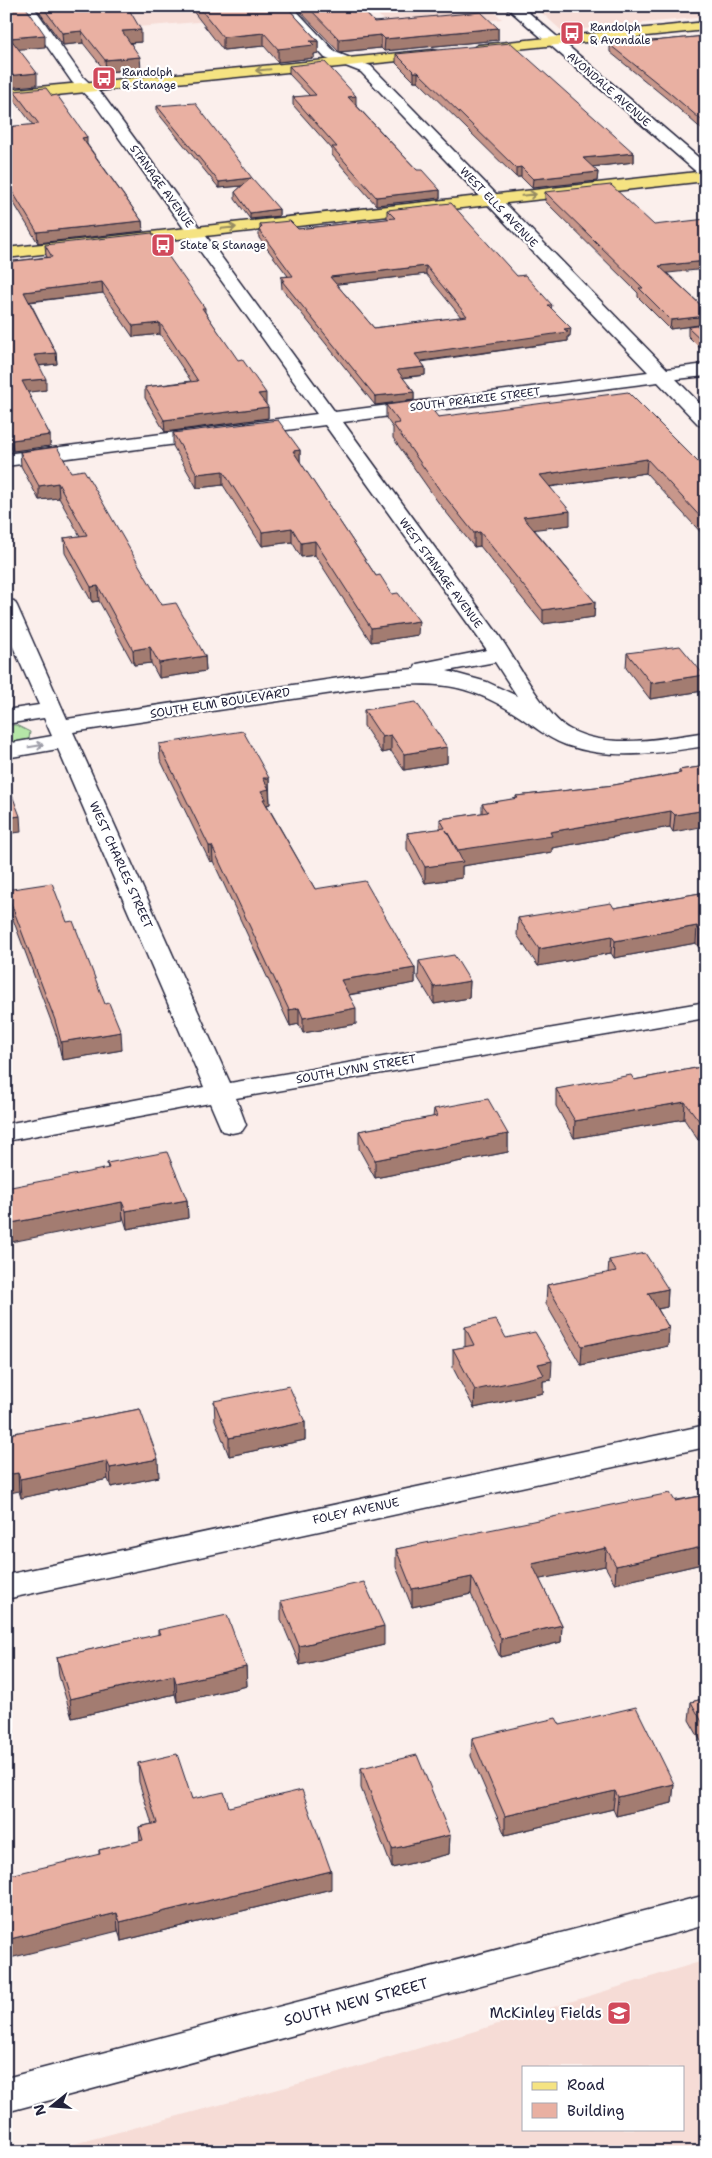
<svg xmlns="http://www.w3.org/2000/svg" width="712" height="2158" viewBox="0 0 712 2158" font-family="'Shantell Sans',sans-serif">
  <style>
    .built { fill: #f6dcd6; fill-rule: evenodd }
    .green { fill: #b5e7a8; stroke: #6c8472 }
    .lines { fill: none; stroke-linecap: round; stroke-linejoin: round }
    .minor-casing { stroke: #22223b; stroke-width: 3 }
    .major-casing { stroke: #22223b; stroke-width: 3 }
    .minor { fill: #fff; fill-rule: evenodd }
    .major { fill: #f5e382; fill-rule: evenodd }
    .wall { fill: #c8978b; stroke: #22223b; fill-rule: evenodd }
    .shaded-wall { fill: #a37b71; stroke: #22223b }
    .building { fill: #e9b0a2; stroke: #22223b; fill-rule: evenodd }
    .oneway { stroke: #968c62 }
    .oneway2 { stroke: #9c9ca7 }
    .labels { text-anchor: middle; stroke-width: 4.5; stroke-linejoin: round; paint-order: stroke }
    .far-poi-label { font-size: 11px; fill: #22223b; stroke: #fff; text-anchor: start }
    .far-street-label { font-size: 11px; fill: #22223b; stroke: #fff }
    .street-label { font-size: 12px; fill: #22223b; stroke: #fff }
    .near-street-label { font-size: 15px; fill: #22223b; stroke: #fff }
    .near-poi-label { font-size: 15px; fill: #22223b; stroke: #fff; text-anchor: end }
  </style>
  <rect width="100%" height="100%" fill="#fbefec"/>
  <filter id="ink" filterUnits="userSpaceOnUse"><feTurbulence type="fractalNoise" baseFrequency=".02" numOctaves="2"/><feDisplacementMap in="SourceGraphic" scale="10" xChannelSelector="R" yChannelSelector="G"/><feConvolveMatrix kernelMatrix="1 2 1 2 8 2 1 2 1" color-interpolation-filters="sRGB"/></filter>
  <g filter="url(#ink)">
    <!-- built -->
    <g class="built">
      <polygon points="44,6 263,6 271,16 64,33"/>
      <polygon points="369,6 488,6 502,19 394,30"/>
      <polygon points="534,6 706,6 706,17 562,31"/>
      <path d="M706,1960v192h-662l291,-78zM523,2067h160v62h-160z"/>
    </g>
    <!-- green -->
    <polygon class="green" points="6,725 16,725 30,732 29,739 6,747"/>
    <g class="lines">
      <!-- minor casing -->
      <g class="minor-casing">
        <g id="minor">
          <path d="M19,6h14l49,70 22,21 231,315 313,-40 -287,-300 -36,-14 -48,-52h15l43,46 36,14 296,303 39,-5v12l-30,3 30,31v17l-7,-2 -41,-43 -315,40c52,72 105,143 157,215 17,25 46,81 71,93 40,20 93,8 135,2v14c-47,7 -94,15 -140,-1 -20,-7 -34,-21 -52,-32 -49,-31 -79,-31 -135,-27l-306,46 157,351 476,-81v16l-470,80 10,27 -4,6 -10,2 -10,-2 -12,-28 -204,38v-17l198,-37 -146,-338 -52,9v-14l46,-8 -8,-18 -38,6v-14l33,-5 -33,-74v-31l8,1 3,5 50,113 312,-47 35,-3 3,-5 70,-14 -162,-225 -319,41v-12l311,-40 -223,-311 -22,-21zM495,662l22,34 -30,-14 -40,-11z"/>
          <polygon points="505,6 521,6 706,164 706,177 700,175"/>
          <polygon points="706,1425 706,1447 6,1599 6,1575"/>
          <polygon points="706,1895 706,1925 6,2112 6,2078"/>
        </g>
      </g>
      <!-- major casing -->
      <g class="major-casing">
        <g id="major">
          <polygon points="706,22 706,30 478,53 471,49 478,45"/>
          <polygon points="433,50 438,51 440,54 438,57 6,100 6,90"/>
          <polygon points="706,171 706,181 6,258 6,248"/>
        </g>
      </g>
      <!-- minor -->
      <use href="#minor" class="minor"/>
      <!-- major -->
      <use href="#major" class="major"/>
    </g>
    <!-- wall -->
    <g class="wall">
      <polygon points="35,6 128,6 129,10 141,42 131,43 141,69 106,72 83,43 63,45"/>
      <polygon points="189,6 286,6 318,41 318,53 314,54 314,58 278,62 264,46 223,50"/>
      <polygon points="295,6 359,6 374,22 498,28 498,40 384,51 381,48 339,52"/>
      <polygon points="706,36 706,133 671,102 610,52 610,45"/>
      <polygon points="396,54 634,153 634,162 592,167 598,172 597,181 532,188 521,177 516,177 418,81 414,81 396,63"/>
      <polygon points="289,66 356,104 355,104 417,170 440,190 440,198 376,205 332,155 332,149 293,105 293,97 310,96 289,74"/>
      <polygon points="14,91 87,144 142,221 143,231 38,243 6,190 6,127 33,125 15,101"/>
      <polygon points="157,106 279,209 279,216 250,219 235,199 235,192 242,186 219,188 157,112"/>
      <polygon points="545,192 667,273 706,310 706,324 670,329 638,297 638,293 545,201"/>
      <path d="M387,210l130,66 35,29 -1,4 19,27h-2v5l-147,21 4,5v8l-22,3 11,14v8l-39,5 -93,-116 -1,-12 7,-1 -29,-38v-8l1,-1v-5l38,5 90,-10 -1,-1zM426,274l35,43 -87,11 -38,-44z"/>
      <polygon points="45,245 205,308 205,312 266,404 268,407 268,418 165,432 145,398 145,387 191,381 160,334 133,337 103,293 30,302 56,353 57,364 39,366 46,390 27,392 50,435 50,446 13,451 6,439 6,262 47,257 46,255"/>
      <polygon points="706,325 706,354 688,336 688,327"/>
      <polygon points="386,405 438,417 706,470 706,538 646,473 550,487 570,525 534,529 595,602 594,617 543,624 480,546 474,547 438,502 393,438 393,428 386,418"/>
      <polygon points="173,433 300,450 300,462 376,576 418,635 371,642 315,555 301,557 292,542 262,546 223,485 197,488 173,446"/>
      <polygon points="20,452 71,472 162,605 205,656 206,671 159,678 151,663 134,665 99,601 92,602 65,553 64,538 80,536 59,498 39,500 21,466"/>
      <polygon points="627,653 704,675 703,691 650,699 626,668"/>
      <polygon points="364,710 447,747 447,763 404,770 391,751 382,753 364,726"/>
      <polygon points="159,744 269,778 270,804 267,805 315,889 415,968 415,983 349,995 356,1024 303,1033 299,1024 290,1026 213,861 210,862 160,759"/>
      <polygon points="706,766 673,832 670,827 552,848 552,852 462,866 462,878 425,883 407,849 407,833 440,829 440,819 482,813 482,804 516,799 516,796 614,785 679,773 679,770"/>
      <polygon points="6,890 67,922 122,1050 62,1060 57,1037 8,906"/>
      <polygon points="706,892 699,948 696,943 614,958 611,953 538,966 517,935 518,918 614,908"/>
      <polygon points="419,961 470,981 469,998 434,1004 418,978"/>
      <polygon points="706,1066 706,1138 698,1140 684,1119 574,1138 556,1106 556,1089 634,1080"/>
      <polygon points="434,1109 508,1134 508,1152 375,1178 359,1149 359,1131 433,1117"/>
      <polygon points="107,1163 187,1200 188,1218 127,1229 108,1169"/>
      <polygon points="609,1260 668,1289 667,1307 658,1309 669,1328 668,1346 581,1365 546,1304 547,1285 608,1273"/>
      <polygon points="465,1327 506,1338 551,1380 543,1381 543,1393 474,1408 453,1368 453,1349 465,1347"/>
      <polygon points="214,1401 305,1422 305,1440 229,1456 215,1420"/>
      <polygon points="140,1409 159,1477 111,1487 108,1479 21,1498 19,1491 9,1434"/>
      <polygon points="706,1495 706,1563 615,1584 605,1566 539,1579 562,1625 561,1642 500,1657 471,1594 412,1607 396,1567 396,1549"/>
      <polygon points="281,1601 384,1645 300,1665 281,1620"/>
      <polygon points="158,1630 246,1667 247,1686 177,1702 175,1694 72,1718 59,1676 57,1657 158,1635"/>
      <polygon points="706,1698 706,1750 689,1720 691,1702"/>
      <polygon points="560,1725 674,1784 672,1803 616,1816 613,1809 505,1835 471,1756 472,1738"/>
      <polygon points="138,1763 192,1799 229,1807 331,1889 121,1941 99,1855 99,1850 140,1841 139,1827 152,1824 139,1782"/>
      <polygon points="361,1768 450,1835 449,1854 392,1868 361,1788"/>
    </g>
    <!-- shaded-wall -->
    <g class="shaded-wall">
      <polygon points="498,28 498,40 384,51 385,39"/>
      <polygon points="141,30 141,42 123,43 122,31"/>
      <polygon points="82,31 83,43 63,45 62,33"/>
      <polygon points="264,33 264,46 223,50 223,37"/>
      <polygon points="45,35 45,47 11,50 10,38"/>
      <polygon points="381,35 381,48 339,52 339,39"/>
      <polygon points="310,41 318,41 318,53 314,54 314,58 278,62 278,49"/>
      <polygon points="140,57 141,69 106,72 105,60"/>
      <rect x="414" y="72" width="4" height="9"/>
      <polygon points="37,73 37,85 6,88 6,76"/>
      <polygon points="356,96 356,104 348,104 348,97"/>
      <polygon points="87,137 87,147 82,138"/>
      <polygon points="634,153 634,162 583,168 583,158"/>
      <polygon points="521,167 521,177 516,177 516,168"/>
      <polygon points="598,172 597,181 532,188 533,179"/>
      <polygon points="251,178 252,185 219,188 219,182"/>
      <polygon points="440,190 440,198 376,205 376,197"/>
      <polygon points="279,209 279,216 250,219 250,213"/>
      <polygon points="142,221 143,231 38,243 37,232"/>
      <polygon points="706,261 706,269 659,274 659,266"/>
      <polygon points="426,266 426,274 330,285 330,277"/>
      <polygon points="102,282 103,293 25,302 24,292"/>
      <polygon points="706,316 706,324 670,329 671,320"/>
      <polygon points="160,323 160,334 133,337 133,326"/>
      <polygon points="571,328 570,336 568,336 568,341 415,362 415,354"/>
      <polygon points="56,353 57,364 35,366 34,355"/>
      <polygon points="425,367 425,375 397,378 397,370"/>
      <polygon points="46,379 46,390 22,393 22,381"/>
      <polygon points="414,392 414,400 375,405 375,396"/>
      <polygon points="266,393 266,404 259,405 258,394"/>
      <polygon points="268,407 268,418 165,432 164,420"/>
      <polygon points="50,435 50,446 13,451 12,440"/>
      <polygon points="300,450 300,463 293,451"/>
      <polygon points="647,459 646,473 540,488 540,475"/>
      <polygon points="223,471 223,485 197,488 197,474"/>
      <polygon points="58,483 59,498 39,500 39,486"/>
      <polygon points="570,511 570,525 523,531 523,517"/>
      <polygon points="292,528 292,542 262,546 262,532"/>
      <polygon points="480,532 480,546 474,547 474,533"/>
      <polygon points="315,541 315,555 301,557 301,543"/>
      <polygon points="98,586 99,601 92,602 91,587"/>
      <polygon points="595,602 594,617 543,624 543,610"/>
      <polygon points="419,621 418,635 371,642 371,628"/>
      <polygon points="150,647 151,663 134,665 133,650"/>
      <polygon points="205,656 206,671 159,678 159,663"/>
      <polygon points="704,675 703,691 650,699 651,683"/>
      <polygon points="391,735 391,751 382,753 382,737"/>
      <polygon points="447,747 447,763 404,770 404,754"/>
      <polygon points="263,778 269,778 269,790 269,789 270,804 266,805 266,814 261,791"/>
      <polygon points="706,810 706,826 673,832 675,815"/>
      <polygon points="671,811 670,827 552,848 552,852 462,866 462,878 425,883 425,867 457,862 458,850 550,832"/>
      <polygon points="20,816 21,832 6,834 6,818"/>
      <polygon points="209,846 212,846 213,861 210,862"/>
      <polygon points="697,926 696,943 614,958 615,941"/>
      <polygon points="706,930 706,946 699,948 700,931"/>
      <polygon points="612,936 611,953 538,966 539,949"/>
      <polygon points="415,968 415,983 341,996 341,980"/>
      <polygon points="470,981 469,998 434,1004 434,987"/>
      <polygon points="299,1008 299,1024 290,1026 289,1010"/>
      <polygon points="356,1008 356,1024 303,1033 303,1018"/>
      <polygon points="121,1032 122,1050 62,1060 61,1042"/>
      <polygon points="685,1102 684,1119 574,1138 575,1121"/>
      <polygon points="706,1121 706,1138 698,1140 700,1122"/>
      <polygon points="508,1134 508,1152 375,1178 375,1160"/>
      <polygon points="187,1200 188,1218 127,1229 126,1211"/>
      <polygon points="122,1202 123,1220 6,1243 6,1224"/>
      <polygon points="668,1289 667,1307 647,1311 648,1293"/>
      <polygon points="669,1328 668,1346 581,1365 582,1346"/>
      <polygon points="552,1361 551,1380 543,1381 543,1393 474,1408 475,1390 538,1364"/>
      <polygon points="305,1422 305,1440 229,1456 229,1438"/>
      <polygon points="158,1459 159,1477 111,1487 110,1468"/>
      <polygon points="107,1461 108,1479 21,1498 20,1479"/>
      <polygon points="18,1473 19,1491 6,1494 6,1475"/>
      <polygon points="706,1546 706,1563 615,1584 616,1566"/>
      <polygon points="606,1548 605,1566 531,1581 532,1564"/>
      <polygon points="472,1577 471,1594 412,1607 412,1589"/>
      <polygon points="562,1625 561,1642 500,1657 501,1639"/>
      <polygon points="384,1626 384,1645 300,1665 299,1646"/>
      <polygon points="246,1667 247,1686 177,1702 176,1683"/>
      <polygon points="174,1675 175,1694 72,1718 70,1699"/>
      <polygon points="12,1713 14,1733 6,1734 6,1715"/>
      <polygon points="674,1784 672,1803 616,1816 618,1797"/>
      <polygon points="615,1791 613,1809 505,1835 505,1816"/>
      <polygon points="450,1835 449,1854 392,1868 392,1849"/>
      <polygon points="331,1871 331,1889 121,1941 120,1922"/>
      <polygon points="117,1913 118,1931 6,1959 6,1940"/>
    </g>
    <!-- building -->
    <g class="building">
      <polygon points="6,6 25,6 45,35 10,38 37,73 6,76"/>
      <polygon points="42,6 127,6 141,30 122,31 140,57 105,60 82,31 62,33"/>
      <polygon points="198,6 286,6 318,41 310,41 314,45 278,49 264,33 223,37"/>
      <polygon points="307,6 359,6 374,22 481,12 498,28 385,39 381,35 339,39"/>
      <polygon points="706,36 706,124 671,94 610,45"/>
      <polygon points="511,43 634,153 583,158 598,172 533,179 521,167 516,168 418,72 414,72 396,54"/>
      <polygon points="325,62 356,96 348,97 417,170 422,170 440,190 376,197 332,147 337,147 293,97 316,95 289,66"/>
      <polygon points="46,88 52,96 57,95 87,137 82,138 142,221 37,232 6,181 6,127 39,124 14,91"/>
      <polygon points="195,103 252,178 279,209 250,213 235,192 251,178 219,182 157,106"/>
      <polygon points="611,185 654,225 706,219 706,261 659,266 706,310 706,316 671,320 639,288 643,288 545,192"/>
      <path d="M451,203l66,73 8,-1 27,30h-4l23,23 -7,1 4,3 -153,22 10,13 -28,3 17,22 -39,4 -93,-115h2l-3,-4 12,-1 -34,-46 3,-3 -2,-3 30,-3 8,8 97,-11 -8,-8zM426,266l41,50 -93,12 -44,-51z"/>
      <polygon points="152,233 188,284 205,308 202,308 238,360 242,359 266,393 258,394 268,407 164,420 145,387 198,381 160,323 133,326 102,282 24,292 56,353 34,355 46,379 22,381 50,435 12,440 6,429 6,262 52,257 45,245"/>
      <polygon points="706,325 706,344 688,327"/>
      <polygon points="628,392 706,470 706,523 647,459 540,475 570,511 523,517 595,602 543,610 480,532 474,533 439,489 393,424 400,423 386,405 425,400 438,417"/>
      <polygon points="278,420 300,450 293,451 376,576 380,575 392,594 398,593 419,621 371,628 315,541 301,543 292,528 262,532 223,471 197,474 173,433"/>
      <polygon points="57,447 71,472 84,470 162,605 176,603 205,656 159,663 150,647 133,650 98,586 91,587 64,538 87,535 58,483 39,486 20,452"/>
      <polygon points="680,646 704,675 651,683 627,653"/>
      <polygon points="416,702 447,747 404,754 391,735 382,737 364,710"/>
      <polygon points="243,731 269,778 263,778 269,789 261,791 266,799 263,799 315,889 365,881 415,968 341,980 356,1008 303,1018 299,1008 289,1010 212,846 209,846 159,744"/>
      <polygon points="706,766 706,810 675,815 671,811 550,832 552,836 458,850 446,830 463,862 425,867 407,833 445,828 440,819 488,812 482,804 518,798 516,796 614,785 681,773 679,770"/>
      <polygon points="6,782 7,782 20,816 6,818"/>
      <polygon points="52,883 67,922 73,921 105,1004 109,1003 121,1032 61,1042 55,1020 6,890"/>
      <polygon points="706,892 706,930 700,931 697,926 615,941 612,936 539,949 518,918 611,903 614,908"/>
      <polygon points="454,955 470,981 434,987 419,961"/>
      <polygon points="706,1066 706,1121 700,1122 685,1102 575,1121 556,1089 631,1075 634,1080"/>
      <polygon points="488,1099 508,1134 375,1160 359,1131 437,1116 434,1109"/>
      <polygon points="167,1152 187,1200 126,1211 122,1202 6,1224 6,1188 109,1168 107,1163"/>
      <polygon points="645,1253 668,1289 648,1293 669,1328 582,1346 547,1285 616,1271 609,1260"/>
      <polygon points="496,1320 506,1338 535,1332 552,1361 538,1364 544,1375 475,1390 453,1349 474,1345 465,1327"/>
      <polygon points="289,1386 305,1422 229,1438 214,1401"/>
      <polygon points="140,1409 158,1459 110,1468 107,1461 20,1479 18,1473 6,1475 6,1426 9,1434"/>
      <polygon points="670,1493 675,1501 706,1495 706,1546 616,1566 606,1548 532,1564 562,1625 501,1639 472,1577 412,1589 396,1549"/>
      <polygon points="364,1582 384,1626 299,1646 281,1601"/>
      <polygon points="227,1615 246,1667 176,1683 174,1675 70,1699 57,1657 160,1634 158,1630"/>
      <polygon points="6,1694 12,1713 6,1715"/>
      <polygon points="706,1698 706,1729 691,1702"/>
      <polygon points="636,1707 674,1784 618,1797 615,1791 505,1816 472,1738 556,1718 560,1725"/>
      <polygon points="177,1754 192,1799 224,1792 229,1807 302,1790 331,1871 120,1922 117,1913 6,1940 6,1876 100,1854 99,1850 143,1840 139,1827 157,1823 138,1763"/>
      <polygon points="417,1755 450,1835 392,1849 361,1768"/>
    </g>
    <!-- one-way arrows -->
    <defs><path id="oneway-shaft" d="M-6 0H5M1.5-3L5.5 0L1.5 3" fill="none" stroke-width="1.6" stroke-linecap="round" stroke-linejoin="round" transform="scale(1.25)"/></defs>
    <g class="oneway">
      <use href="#oneway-shaft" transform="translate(263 70) rotate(175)"/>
      <use href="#oneway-shaft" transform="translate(529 195) rotate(-6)"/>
      <use href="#oneway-shaft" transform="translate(229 228) rotate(-6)"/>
    </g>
    <use class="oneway2" href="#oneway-shaft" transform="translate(36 746) rotate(-9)"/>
  </g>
  <!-- icons -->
  <defs>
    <g id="bus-square" transform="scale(1.25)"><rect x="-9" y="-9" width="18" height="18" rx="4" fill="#d1495b" stroke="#fff"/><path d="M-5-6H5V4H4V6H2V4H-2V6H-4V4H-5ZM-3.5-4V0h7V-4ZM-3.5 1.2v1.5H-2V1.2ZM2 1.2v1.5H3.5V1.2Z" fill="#fff"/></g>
    <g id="school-square" transform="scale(1.25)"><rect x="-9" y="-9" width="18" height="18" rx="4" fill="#d1495b" stroke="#fff"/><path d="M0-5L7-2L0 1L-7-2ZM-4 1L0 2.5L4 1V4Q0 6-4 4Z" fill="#fff"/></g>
  </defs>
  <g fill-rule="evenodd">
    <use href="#bus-square" x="572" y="33"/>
    <use href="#bus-square" x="104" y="78"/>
    <use href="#bus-square" x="163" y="245"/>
    <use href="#school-square" x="619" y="2013"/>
  </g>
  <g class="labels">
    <!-- far-poi labels -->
    <g class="far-poi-label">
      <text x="590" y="31">Randolph<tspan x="590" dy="13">&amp; Avondale</tspan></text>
      <text x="122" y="76">Randolph<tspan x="122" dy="13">&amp; Stanage</tspan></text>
      <text x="180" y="249">State &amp; Stanage</text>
    </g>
    <!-- far-street labels -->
    <g class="far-street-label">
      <text transform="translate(609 89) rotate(41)" y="4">AVONDALE AVENUE</text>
      <text transform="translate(162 186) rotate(54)" y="4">STANAGE AVENUE</text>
      <text transform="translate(499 207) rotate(46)" y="4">WEST ELLS AVENUE</text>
      <text transform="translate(475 399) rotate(-7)" y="4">SOUTH PRAIRIE STREET</text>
      <text transform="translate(441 573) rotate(54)" y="4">WEST STANAGE AVENUE</text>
    </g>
    <!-- street labels -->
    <g class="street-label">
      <text transform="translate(220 703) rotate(-9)" y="4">SOUTH ELM BOULEVARD</text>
      <text transform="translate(121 865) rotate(66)" y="4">WEST CHARLES STREET</text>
      <text transform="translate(356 1069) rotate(-10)" y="4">SOUTH LYNN STREET</text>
      <text transform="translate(356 1511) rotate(-12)" y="4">FOLEY AVENUE</text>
    </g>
    <!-- near-street labels -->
    <g class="near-street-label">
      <text transform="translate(356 2002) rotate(-15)" y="5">SOUTH NEW STREET</text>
    </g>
    <!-- near-poi labels -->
    <g class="near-poi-label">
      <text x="602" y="2018">McKinley Fields</text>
    </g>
  </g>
  <!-- margin -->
  <rect width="712" height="2158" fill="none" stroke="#fff" stroke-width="25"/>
  <rect x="12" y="12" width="687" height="2133" fill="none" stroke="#22223b" stroke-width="2" filter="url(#ink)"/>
  <!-- legend -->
  <rect x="522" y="2066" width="162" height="65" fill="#ffffff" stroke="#a7a7b1"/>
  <rect x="532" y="2082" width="25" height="8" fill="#f5e382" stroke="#a7a7b1"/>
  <text x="567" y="2090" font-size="15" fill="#22223b">Road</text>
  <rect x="532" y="2103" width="25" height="15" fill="#e9b0a2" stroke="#a7a7b1"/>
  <text x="567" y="2116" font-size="15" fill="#22223b">Building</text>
  <!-- north arrow -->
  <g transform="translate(52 2106) rotate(253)" stroke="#ffffff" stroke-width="4" paint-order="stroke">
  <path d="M0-4L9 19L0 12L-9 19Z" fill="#22223b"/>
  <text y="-8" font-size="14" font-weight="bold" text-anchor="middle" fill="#22223b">N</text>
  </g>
</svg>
